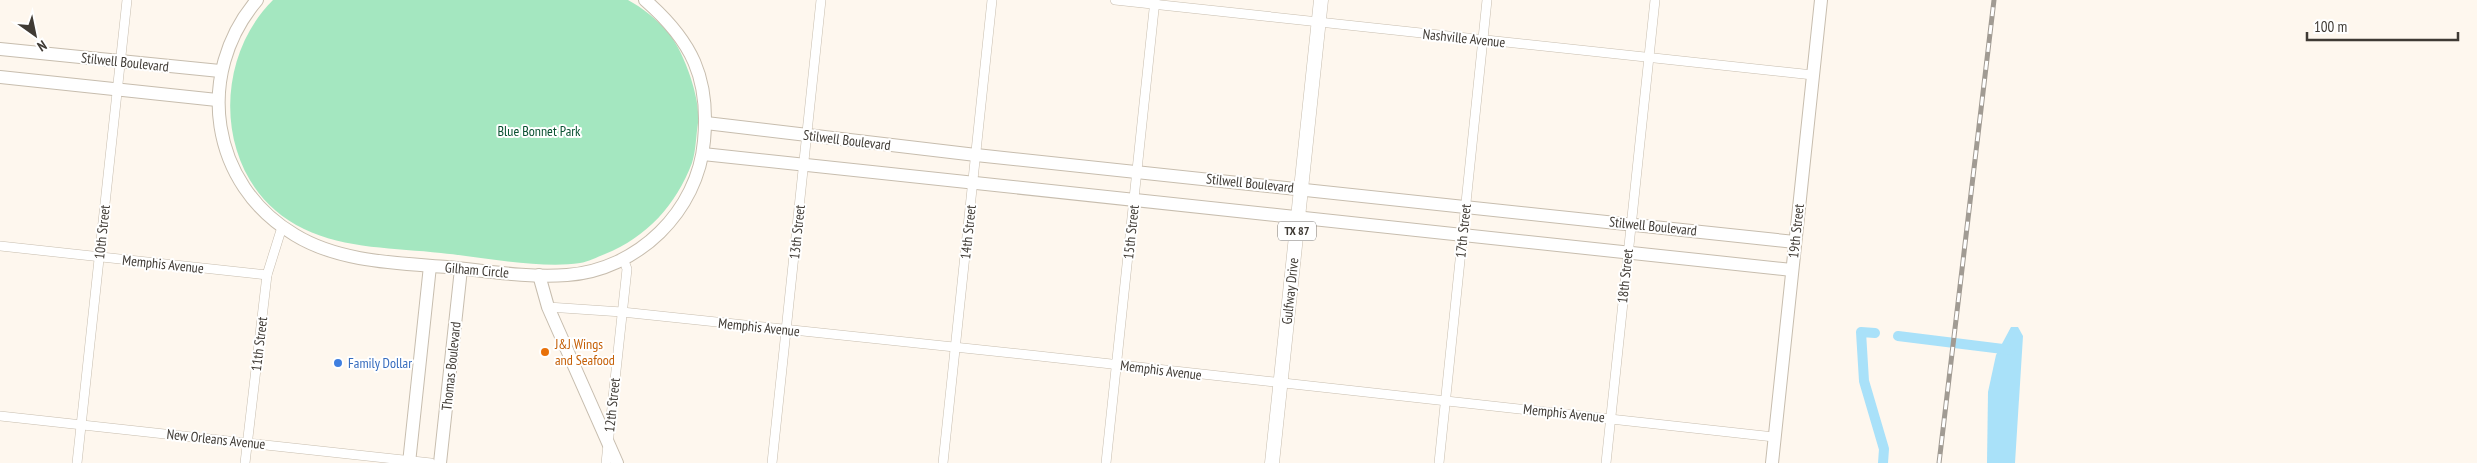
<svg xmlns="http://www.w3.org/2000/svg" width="2477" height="463" viewBox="0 0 2477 463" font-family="'PT Sans Narrow',sans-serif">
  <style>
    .green { fill: #a4e7c0 }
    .water { fill: #a9e1f9 }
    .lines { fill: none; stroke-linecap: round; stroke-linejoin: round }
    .canal { stroke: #a9e1f9; stroke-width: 10 }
    .street-casing { stroke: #c7bdae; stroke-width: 10 }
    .secondary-casing { stroke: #c7bdae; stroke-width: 14 }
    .primary-casing { stroke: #c7bdae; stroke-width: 15 }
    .street { stroke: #fff; stroke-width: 9 }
    .secondary { stroke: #fff; stroke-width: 12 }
    .primary { stroke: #fff; stroke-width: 14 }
    .rail-casing { stroke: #a19b93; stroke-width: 5 }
    .rail { stroke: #fff; stroke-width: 3; stroke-dasharray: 9; stroke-linecap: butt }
    .food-dot { fill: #e8710a; stroke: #fff; stroke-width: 2 }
    .shop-dot { fill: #3f7fe0; stroke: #fff; stroke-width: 2 }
    .labels { text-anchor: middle; stroke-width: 4; stroke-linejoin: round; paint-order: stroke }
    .shield { fill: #fff; stroke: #797571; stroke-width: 1 }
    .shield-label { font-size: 12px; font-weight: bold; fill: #3f3a34 }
    .street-label { font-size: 14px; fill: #3f3a34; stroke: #fff }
    .park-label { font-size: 14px; fill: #0a5132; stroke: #fff }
    .food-label { font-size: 14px; fill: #c56008; stroke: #fff; text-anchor: start }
    .shop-label { font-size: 14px; fill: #366cbe; stroke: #fff; text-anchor: start }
  </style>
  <rect width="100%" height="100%" fill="#fef7ee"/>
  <!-- green -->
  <path class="green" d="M273,0h355c15,8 28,19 39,31 16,18 34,67 31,92 -2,12 -2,28 -6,40 -16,42 -45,74 -87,91 -8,3 -17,8 -25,9 -39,6 -99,-6 -139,-10 -45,-5 -96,-4 -137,-24 -88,-41 -96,-165 -31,-229z"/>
  <!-- water -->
  <polygon class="water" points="2011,327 2018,327 2023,336 2015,463 1987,463 1988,392 1996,355"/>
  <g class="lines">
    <!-- canal -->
    <g class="canal">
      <polyline points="1875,333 1861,332 1864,381 1884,449 1883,463"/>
      <polyline points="1898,336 2011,350"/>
    </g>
    <!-- street casing -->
    <g class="street-casing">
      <g id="street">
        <polyline points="1115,0 1813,75"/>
        <polyline points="0,246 267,275"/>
        <polyline points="548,307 622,312 1039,356 1774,437"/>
        <polyline points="0,416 431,463"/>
        <polyline points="77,463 127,0"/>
        <polyline points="245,463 267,275 282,227"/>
        <polyline points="606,463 627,269 623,258"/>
        <polyline points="772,463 821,0"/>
        <polyline points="943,463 992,0"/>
        <polyline points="1106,463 1155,0"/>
        <polyline points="1439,463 1487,0"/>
        <polyline points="1606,463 1655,0"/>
      </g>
    </g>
    <!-- secondary casing -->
    <g class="secondary-casing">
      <g id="secondary">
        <path d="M257,0c-63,74 -47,185 38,235 44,27 102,28 152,32 40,4 81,11 120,8 71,-5 131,-64 137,-134 6,-63 -12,-100 -59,-141"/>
        <polyline points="0,49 220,71"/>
        <polyline points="0,77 217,100"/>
        <polyline points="706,123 976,155 1795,242"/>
        <polyline points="703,154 1792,270"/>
        <polyline points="539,275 548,307 617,463"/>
        <polyline points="409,463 430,266"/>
        <polyline points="440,463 461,269"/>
        <polyline points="1772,463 1821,0"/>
      </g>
    </g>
    <!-- primary casing -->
    <g class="primary-casing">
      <polyline id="primary" points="1272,463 1321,0"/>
    </g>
    <!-- street -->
    <use href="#street" class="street"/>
    <!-- secondary -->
    <use href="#secondary" class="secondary"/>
    <!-- primary -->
    <use href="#primary" class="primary"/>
    <!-- rail casing -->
    <g class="rail-casing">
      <polyline id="rail" points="1939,463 1994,0"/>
    </g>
    <!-- rail -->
    <use href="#rail" class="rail"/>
  </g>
  <!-- markers -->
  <circle class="food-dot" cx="545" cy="352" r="5"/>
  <circle class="shop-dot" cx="338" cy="363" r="5"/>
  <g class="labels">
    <!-- shield labels -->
    <rect class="shield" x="1278" y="221.5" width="38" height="19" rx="4"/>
    <g class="shield-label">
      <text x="1297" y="235">TX 87</text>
    </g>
    <!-- street labels -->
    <g class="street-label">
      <text transform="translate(1464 38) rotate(6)" y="5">Nashville Avenue</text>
      <text transform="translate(125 62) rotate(6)" y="5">Stilwell Boulevard</text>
      <text transform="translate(847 140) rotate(7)" y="5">Stilwell Boulevard</text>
      <text transform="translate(1250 183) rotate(6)" y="5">Stilwell Boulevard</text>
      <text transform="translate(1653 226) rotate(6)" y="5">Stilwell Boulevard</text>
      <text transform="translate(1463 231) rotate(-84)" y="5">17th Street</text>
      <text transform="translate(1796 231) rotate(-84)" y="5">19th Street</text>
      <text transform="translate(102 232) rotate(-84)" y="5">10th Street</text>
      <text transform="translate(797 232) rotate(-84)" y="5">13th Street</text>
      <text transform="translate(968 232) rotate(-84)" y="5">14th Street</text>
      <text transform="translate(1131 232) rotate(-84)" y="5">15th Street</text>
      <text transform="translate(163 264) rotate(6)" y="5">Memphis Avenue</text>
      <text transform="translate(477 270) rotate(5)" y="5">Gilham Circle</text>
      <text transform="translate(1625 276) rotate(-84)" y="5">18th Street</text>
      <text transform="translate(1290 291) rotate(-84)" y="5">Gulfway Drive</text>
      <text transform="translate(759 327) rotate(6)" y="5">Memphis Avenue</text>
      <text transform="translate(259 344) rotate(-83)" y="5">11th Street</text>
      <text transform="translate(451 366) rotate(-84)" y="5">Thomas Boulevard</text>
      <text transform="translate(1161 370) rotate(7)" y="5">Memphis Avenue</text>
      <text transform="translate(612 405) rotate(-84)" y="5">12th Street</text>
      <text transform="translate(1564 413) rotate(6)" y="5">Memphis Avenue</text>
      <text transform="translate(216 439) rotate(6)" y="5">New Orleans Avenue</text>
    </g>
    <!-- park labels -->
    <g class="park-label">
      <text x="539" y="136">Blue Bonnet Park</text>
    </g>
    <!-- food labels -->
    <g class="food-label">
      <text x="555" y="349">J&amp;J Wings<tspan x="555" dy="16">and Seafood</tspan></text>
    </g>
    <!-- shop labels -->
    <g class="shop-label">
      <text x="348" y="368">Family Dollar</text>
    </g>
  </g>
  <!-- north arrow -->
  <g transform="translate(35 35) rotate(147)" stroke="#ffffff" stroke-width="4" paint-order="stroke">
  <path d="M0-4L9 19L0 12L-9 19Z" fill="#3f3a34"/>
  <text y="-8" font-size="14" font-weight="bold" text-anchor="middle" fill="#3f3a34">N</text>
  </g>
  <!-- scale -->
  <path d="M2307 32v8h151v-8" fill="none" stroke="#3f3a34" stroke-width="2.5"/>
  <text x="2314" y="32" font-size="15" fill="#3f3a34" stroke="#ffffff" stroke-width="4" paint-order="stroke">100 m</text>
</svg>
